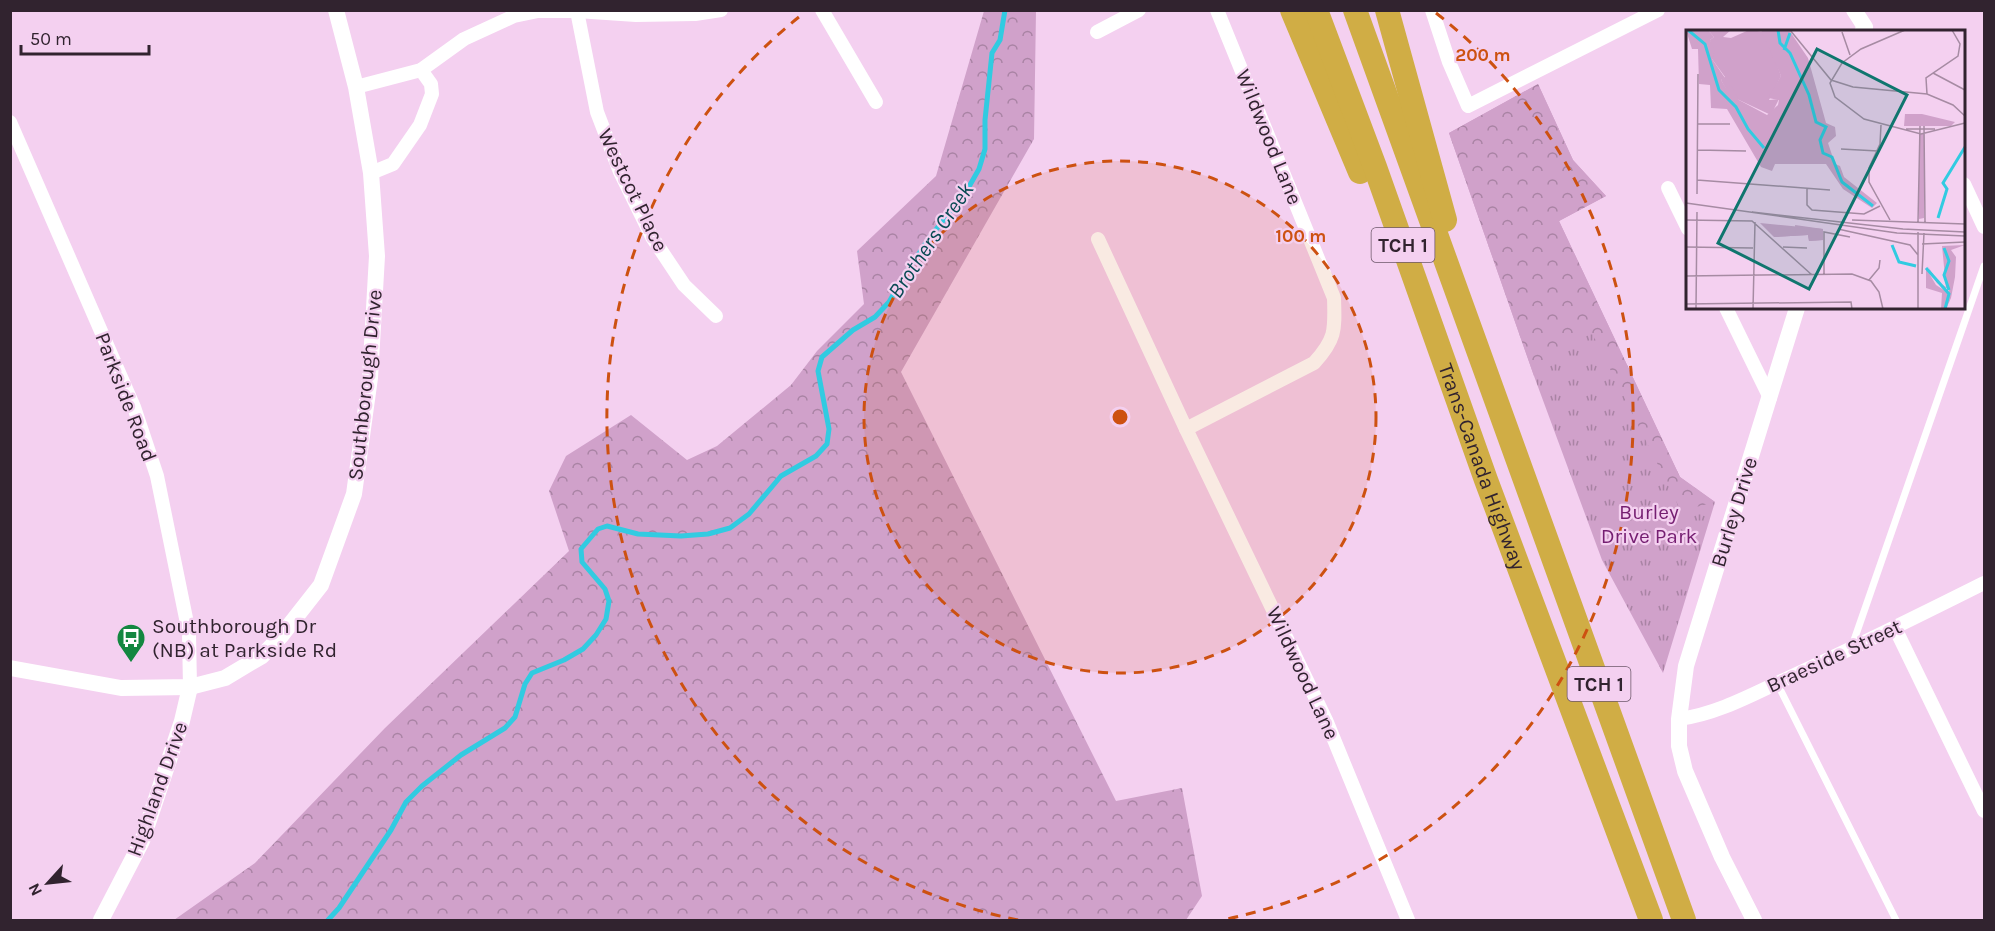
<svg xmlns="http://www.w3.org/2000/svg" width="1995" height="931" viewBox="0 0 1995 931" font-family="Karla,sans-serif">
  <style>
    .grass { fill: url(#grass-tufts) }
    .forest { fill: url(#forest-crowns) }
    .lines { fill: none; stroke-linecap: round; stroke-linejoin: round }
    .stream { stroke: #31cbe1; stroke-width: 5 }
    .service { stroke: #fff; stroke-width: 7 }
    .minor { stroke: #fff; stroke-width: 14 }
    .tertiary { stroke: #fff; stroke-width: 16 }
    .motorway { stroke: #d0ad45; stroke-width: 24 }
    .ring { fill: none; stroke: #cd5111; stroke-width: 3; stroke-dasharray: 10 8 }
    .labels { text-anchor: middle; stroke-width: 4.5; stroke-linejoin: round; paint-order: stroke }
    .shield { fill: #f4d0f0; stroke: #6c5769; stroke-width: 1.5 }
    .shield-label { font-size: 20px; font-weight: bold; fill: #31232f }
    .street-label { font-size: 21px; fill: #31232f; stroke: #f4d0f0 }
    .park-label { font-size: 21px; fill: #751e71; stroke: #f4d0f0 }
    .poi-label { font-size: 21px; fill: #31232f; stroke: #f4d0f0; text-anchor: start }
    .water-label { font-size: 22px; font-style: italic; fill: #084a53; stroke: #f4d0f0 }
    .inset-river { fill: none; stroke: #31cbe1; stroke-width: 3 }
    .inset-road { fill: none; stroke: #a68ba3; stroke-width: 1.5 }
    .view { fill: #0f766e; fill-opacity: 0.15; stroke: #0f766e; stroke-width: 3 }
    .inset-edge { fill: none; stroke: #31232f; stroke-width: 3 }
    .centre { fill: #cd5111; stroke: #f4d0f0; stroke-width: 3 }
    .ring-label { font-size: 18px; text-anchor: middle; font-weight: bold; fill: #cd5111; stroke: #f4d0f0; stroke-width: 4.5; stroke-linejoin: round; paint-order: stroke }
  </style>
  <defs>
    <pattern id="grass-tufts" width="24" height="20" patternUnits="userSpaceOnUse" patternTransform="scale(1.5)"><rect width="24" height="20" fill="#d0a1ca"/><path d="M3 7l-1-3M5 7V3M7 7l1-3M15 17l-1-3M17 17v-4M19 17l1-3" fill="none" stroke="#a983a4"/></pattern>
    <pattern id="forest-crowns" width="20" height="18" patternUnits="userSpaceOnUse" patternTransform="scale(1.5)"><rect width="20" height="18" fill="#d0a1ca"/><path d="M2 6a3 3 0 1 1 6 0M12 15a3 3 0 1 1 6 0" fill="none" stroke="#a983a4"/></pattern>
  </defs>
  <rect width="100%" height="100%" fill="#f4d0f0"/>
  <!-- grass -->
  <polygon class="grass" points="1538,84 1573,160 1606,196 1559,221 1680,477 1715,502 1663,673 1602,560 1534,376 1449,133"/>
  <!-- forest -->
  <g class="forest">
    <polygon points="984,11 1036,11 1034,139 901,372 1116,801 1182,788 1202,896 1186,920 174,920 255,863 385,728 569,551 549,491 566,456 631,415 687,460 717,446 791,385 817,351 864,304 857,251 936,176"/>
    <polygon points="1538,84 1573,160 1606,196 1559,221 1680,477 1715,502 1681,511 1590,329 1534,376 1449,133"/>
  </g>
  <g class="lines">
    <!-- stream -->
    <polyline class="stream" points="328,920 339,908 391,830 406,802 422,786 461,755 505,728 515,717 525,684 532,673 564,660 583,649 596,635 606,619 609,601 605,589 582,562 581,549 598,529 607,526 638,534 681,536 708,534 730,528 749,514 781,476 816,456 827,444 829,429 818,371 822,357 853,330 875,317 889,302 904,276 930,237 966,192 979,169 985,149 985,120 992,53 1000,40 1005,10"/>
    <!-- service -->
    <g class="service">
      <polyline points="1852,646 1984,266"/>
      <polyline points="1777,683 1896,920"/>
    </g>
    <!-- minor -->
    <g class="minor">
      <polyline points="822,10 876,102"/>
      <polyline points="1432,10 1449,62 1468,106 1658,10"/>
      <polyline points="577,11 597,112 620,172 652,237 684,285 716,316"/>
      <polyline points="1097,32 1139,10"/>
      <polyline points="356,87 421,70 464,39 514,16 538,11 577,11 636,15 695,14 721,10"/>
      <polyline points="10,122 134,407 157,476 189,633 190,687"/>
      <polyline points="371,173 393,164 420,125 432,94 431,84 421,70"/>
      <polyline points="1964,184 1984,227"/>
      <polyline points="1668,188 1688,229"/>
      <polyline points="1098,239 1186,429 1326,720 1408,920"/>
      <polyline points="1726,308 1770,398"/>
      <path d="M1186,429l128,-66c22,-24 21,-33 20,-65l-117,-288"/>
      <polyline points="1895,628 1984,811"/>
      <path d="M1679,719c39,-5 76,-26 111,-42 66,-30 130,-62 194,-94"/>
    </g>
    <!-- tertiary -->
    <g class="tertiary">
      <polyline points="1854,10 1865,27 1862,32"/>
      <polyline points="10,668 121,688 190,687 225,678 262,656 281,636 321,585 354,494 370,378 377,256 371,173 356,87 336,10"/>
      <polyline points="101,920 142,841 182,721 190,687"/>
      <polyline points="1754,920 1722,857 1685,771 1679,746 1679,719 1686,666 1797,308"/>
    </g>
    <!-- motorway -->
    <g class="motorway">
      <polyline points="1292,10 1360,172"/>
      <path id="s1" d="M1316,10l59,157 111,313 165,440"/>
      <polyline points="1355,10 1684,920"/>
      <polyline points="1387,10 1445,220"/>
    </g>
  </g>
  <!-- distance rings -->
  <circle cx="1120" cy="417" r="256" fill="#cd5111" fill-opacity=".12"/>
  <g class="ring">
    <circle cx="1120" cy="417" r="256"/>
    <path d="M1018 920A513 513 0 0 1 804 13M1436 13A513 513 0 0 1 1222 920"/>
  </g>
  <!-- icons -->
  <defs>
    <g id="bus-pin" transform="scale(1.5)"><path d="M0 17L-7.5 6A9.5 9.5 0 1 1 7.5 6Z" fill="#138740" stroke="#f4d0f0"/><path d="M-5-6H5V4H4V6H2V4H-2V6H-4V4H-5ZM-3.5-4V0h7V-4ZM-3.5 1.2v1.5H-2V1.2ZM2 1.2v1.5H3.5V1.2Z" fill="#fff"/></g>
  </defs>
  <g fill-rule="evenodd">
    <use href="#bus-pin" x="131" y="638"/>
  </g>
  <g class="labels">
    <!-- shield labels -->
    <g class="shield">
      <rect x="1371.5" y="228" width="63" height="34" rx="4.5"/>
      <rect x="1567.5" y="667" width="63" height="34" rx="4.5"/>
    </g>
    <g class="shield-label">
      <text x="1403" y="252">TCH 1</text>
      <text x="1599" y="691">TCH 1</text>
    </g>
    <!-- street labels -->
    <g class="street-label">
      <text transform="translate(1269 137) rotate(68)" y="7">Wildwood Lane</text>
      <text transform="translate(633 190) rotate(64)" y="7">Westcot Place</text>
      <text transform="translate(365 385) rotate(-84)" y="7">Southborough Drive</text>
      <text transform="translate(126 397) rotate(69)" y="7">Parkside Road</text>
      <text dy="7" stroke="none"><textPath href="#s1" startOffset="486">Trans-Canada Highway</textPath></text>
      <text transform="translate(1734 512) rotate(-73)" y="7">Burley Drive</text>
      <text transform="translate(1834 656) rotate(-25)" y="7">Braeside Street</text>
      <text transform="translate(1303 673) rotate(65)" y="7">Wildwood Lane</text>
      <text transform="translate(157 789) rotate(-70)" y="7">Highland Drive</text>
    </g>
    <!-- park labels -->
    <g class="park-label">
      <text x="1649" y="519">Burley<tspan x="1649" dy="24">Drive Park</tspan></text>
    </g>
    <!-- poi labels -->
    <g class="poi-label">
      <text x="152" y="633">Southborough Dr<tspan x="152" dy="24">(NB) at Parkside Rd</tspan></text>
    </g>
    <!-- water labels -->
    <g class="water-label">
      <text transform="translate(930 240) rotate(-56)" y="8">Brothers Creek</text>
    </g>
  </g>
  <!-- overview -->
  <g transform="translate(1686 30)">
    <rect width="279" height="279" fill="#f4d0f0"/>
    <path d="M22,0h23l-8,7 8,1 18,-8 16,2 16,44 -12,24 10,-1 -8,16 -32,-15 -13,-11 -5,-9 4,-3 -13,-18 -2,-19 4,-3zM219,84h17l33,8 -4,4h-47zM233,104h5v84l-5,1zM74,193l63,6v11l-14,1 -1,-6 -34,2z" fill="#d0a1ca"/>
    <path d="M0,0h22l6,7 -4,3 5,11 -3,8 13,19 -4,2 5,8 5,-3 8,15 28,15 11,-10 1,-5 -11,-2 13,-22 -20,-46h28l19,28 18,65 9,4 1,9 -8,7 7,21 5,2 4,11 33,26 -5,5 -29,-19 -17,-25h-51l-3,7 -11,-4 -34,-58 -16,-1 -1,-23 -11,-1 -1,-35h-6zM109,195l28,4v11l-14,1 -1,-6 -34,2 1,-4h21zM279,215l-14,5 5,7 -1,20 -4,21 -5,11 3,-20 -6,-2 -6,-4 -10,-18 11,17 8,5 -4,-41zM240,238l10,17 11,7 2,5 -4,12h-4l1,-16 -16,-5z" fill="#d0a1ca"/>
    <path class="inset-river" d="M2,0l17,14 14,46 17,17 12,22 16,19M92,0l2,13 10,10 19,42 7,27 10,5 -6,13 3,13 9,4 10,25 31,24M98,20l6,-17M252,188l9,-29 -4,-6 22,-36M206,215l7,17 17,4M258,218l5,13 -5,14 5,15M240,238l23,26 -4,15"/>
    <path class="inset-road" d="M104,0l41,50 22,7 74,7 26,11 12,11M219,0l-44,19 -19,14 -12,20 5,14 29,22 57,15 44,-11M156,2l8,23M247,43l32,17M241,64l-1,-16 32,-22 2,-12 -8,-14M12,94h32M195,95l-1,19 -11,24v14l21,38M238,96l1,96M220,99h29M155,119l37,2M12,120l48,1M11,150l133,10M121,159v16l5,5 52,4 16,-8M11,164l1,-120M0,173l211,30 68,3M66,182l151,17 62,3M0,190l66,1 60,54M166,190l113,4M232,192l2,-96M152,199l72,16 8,10M236,214l43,-2M0,217l67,1M97,217l24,1M138,244v-42l26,5M236,244l2,-41M0,246l166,-2 19,7 8,11 4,17M183,250l10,-12 1,-8M0,274l165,-2 1,7M10,279l1,-97M67,279l2,-87M232,279v-77"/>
    <path class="view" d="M131,19l90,46 -98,194 -91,-46z"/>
    <rect width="279" height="279" class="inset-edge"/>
  </g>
  <circle cx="1120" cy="417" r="9" class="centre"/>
  <g class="ring-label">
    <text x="1483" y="61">200 m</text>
    <text x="1301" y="242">100 m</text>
  </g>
  <!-- border -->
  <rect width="1995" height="931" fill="none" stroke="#31232f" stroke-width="24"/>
  <!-- north arrow -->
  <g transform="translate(48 883) rotate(243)" stroke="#f4d0f0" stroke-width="4.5" paint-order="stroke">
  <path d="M0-4.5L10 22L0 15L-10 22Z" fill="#31232f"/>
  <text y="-9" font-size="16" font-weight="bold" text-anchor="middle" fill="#31232f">N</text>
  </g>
  <!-- scale -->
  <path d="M21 45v9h128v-9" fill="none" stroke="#31232f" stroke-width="3"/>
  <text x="30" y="45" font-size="18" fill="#31232f" stroke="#f4d0f0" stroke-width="4.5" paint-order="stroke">50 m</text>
</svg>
